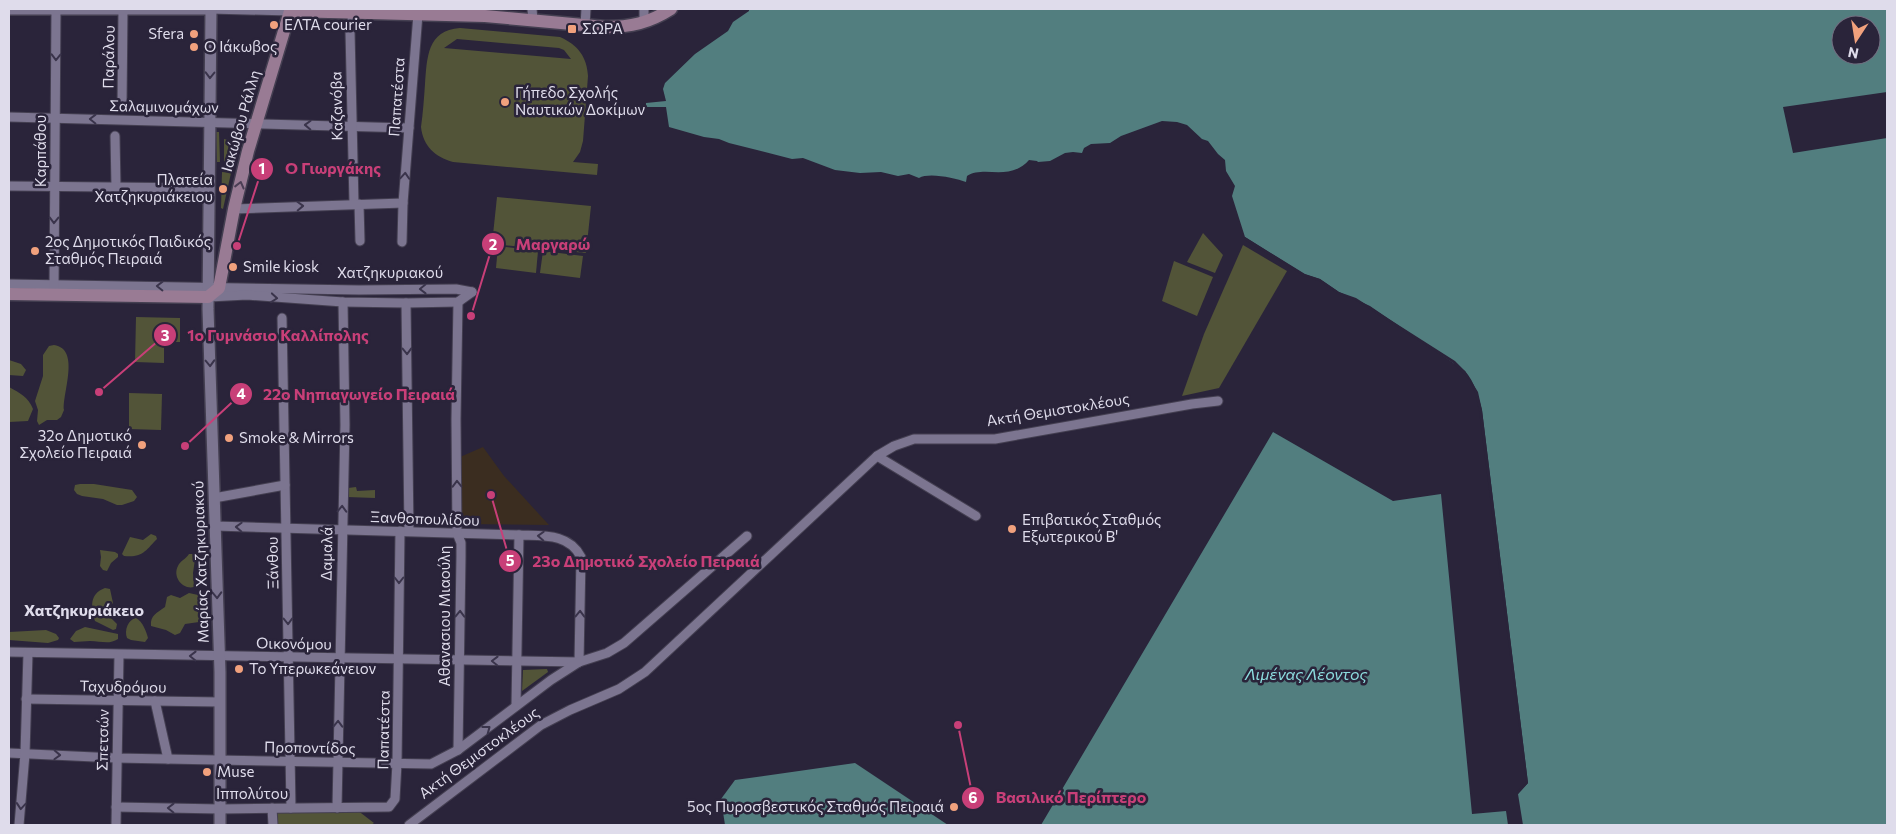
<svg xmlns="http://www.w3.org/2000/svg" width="1896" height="834" viewBox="0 0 1896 834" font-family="Commissioner,sans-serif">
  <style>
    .education { fill: #3b2d20 }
    .green { fill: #525438; fill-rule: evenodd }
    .water { fill: #527e7f; fill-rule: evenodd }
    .pier { fill: #2a243a }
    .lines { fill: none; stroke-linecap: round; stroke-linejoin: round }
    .minor-casing { stroke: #443f51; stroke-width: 11 }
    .tertiary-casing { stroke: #443f51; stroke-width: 14 }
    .secondary-casing { stroke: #443f51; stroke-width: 15 }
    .minor { stroke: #7c7590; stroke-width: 9 }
    .tertiary { stroke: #7c7590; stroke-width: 11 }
    .secondary { stroke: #997b94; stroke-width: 12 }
    .oneway { stroke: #3a344b }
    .oneway2 { stroke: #4b3e55 }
    .poi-dot { fill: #f1a17d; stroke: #2a243a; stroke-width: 2 }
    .labels { text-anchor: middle; stroke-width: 5; stroke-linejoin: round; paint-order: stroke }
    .poi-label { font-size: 15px; fill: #dfdceb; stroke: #2a243a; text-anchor: start }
    .street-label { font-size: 15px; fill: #dfdceb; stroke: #2a243a }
    .neighbourhood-label { font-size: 16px; font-weight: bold; fill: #dfdceb; stroke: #2a243a }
    .water-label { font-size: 16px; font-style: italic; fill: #8cdcde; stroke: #2a243a }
    .leader { fill: none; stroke: #c83f78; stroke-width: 2 }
    .callout-dot { fill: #c83f78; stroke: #2a243a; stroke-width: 2 }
    .mark-label { font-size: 15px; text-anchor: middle; font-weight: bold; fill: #fff }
    .callout-label { font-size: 16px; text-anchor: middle; font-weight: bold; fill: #c83f78; stroke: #2a243a; stroke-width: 5; stroke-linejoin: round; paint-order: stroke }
  </style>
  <rect width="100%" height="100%" fill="#2a243a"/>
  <!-- education -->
  <polygon class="education" points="483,447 504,476 549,525 460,524 460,457"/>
  <!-- green -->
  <g class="green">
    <path d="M460,28l100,9c18,8 27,20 28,39l-5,65 -3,11 -7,10 25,2 -1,11 -144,-13c-18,-5 -30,-16 -32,-35 2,-14 3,-29 4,-43 2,-26 2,-54 35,-56zM457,39l102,9 5,2 7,9 -127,-11z"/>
    <polygon points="216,132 219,132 220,162 217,162"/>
    <polygon points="224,139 228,140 232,170 224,169"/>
    <polygon points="222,172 231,173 223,209 221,208"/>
    <polygon points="497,197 591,206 586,253 492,244"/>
    <polygon points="1203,233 1223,255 1215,273 1187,262"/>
    <polygon points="1243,245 1287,271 1219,388 1182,396 1204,334"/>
    <polygon points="498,246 538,251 536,273 496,268"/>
    <polygon points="543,251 583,256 580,278 540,273"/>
    <polygon points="1174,261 1213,277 1197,316 1162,301"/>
    <polygon points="136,317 180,318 180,342 164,342 164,363 135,362"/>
    <path d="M54,345c27,4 8,49 10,65l-3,7 -4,3h-10l-8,5 -2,-4 1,-11 -3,-9 8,-25v-21l6,-9z"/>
    <polygon points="9,360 21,364 26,370 23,376 9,375"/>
    <path d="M9,387c11,6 19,10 24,22l-5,12 -19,1z"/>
    <polygon points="129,393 162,394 161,430 129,429"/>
    <polygon points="80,484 94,484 132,490 137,497 134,501 122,505 117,505 103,499 82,496 77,494 74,490 75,485"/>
    <polygon points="356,487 357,491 375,490 375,498 347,497 348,488"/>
    <path d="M151,534l5,2 1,3c-11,11 -14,19 -33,17l-2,-2 8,-17 13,3z"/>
    <polygon points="100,550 115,552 118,554 118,557 111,563 107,571 103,570 100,566 101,557"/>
    <path d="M189,554h5l1,5 -2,14 1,14c-11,3 -22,-10 -16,-21 2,-5 8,-7 11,-12z"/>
    <path d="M105,588l5,1 3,14 -6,7v4l10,10 -1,5 -3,1 -18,-9c-4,-14 -6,-27 10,-33z"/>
    <path d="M189,593l9,2 1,5 -2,9 4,9 -2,4 -14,2 -5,9 -5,2 -9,-5 -15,-4c-1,-11 6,-13 14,-19l2,-10 4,-2 9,3z"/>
    <path d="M136,618c7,4 10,13 12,20l-3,4 -14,-2 -4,-2c-3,-8 1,-18 9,-20z"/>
    <path d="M85,627l33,7v5c-9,6 -17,2 -28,2 -5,0 -11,1 -16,1l-4,-3 6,-8z"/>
    <polygon points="46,630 56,634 59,638 58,640 48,643 9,640 9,632"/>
    <polygon points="547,669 548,672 522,691 523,670"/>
    <polygon points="357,810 374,823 371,825 276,825 276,812"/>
  </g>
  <!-- water -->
  <g class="water">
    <path d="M749,9h1138v83l-104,15 10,46 94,-15v687h-364l-5,-31 10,-11 -46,-373c-4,-15 -7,-27 -17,-39l-95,-65 -31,-14 -19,-13 -15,-5 -60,-37 -13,-41 3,-10 -9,-15 -1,-11 -7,-6 -10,-13 -6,-2 -15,-14 -10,-3 -15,-1 -41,15 -11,7 -19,1 -7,4 -2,5 -9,-1 -8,1 -15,8 -12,1 -1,-1 -8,-1c-19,22 -45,5 -62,16l-1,6c-11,-4 -37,-10 -47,-4l-10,-4 -11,2 -17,-4 -21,1 -25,-3 -32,-12 -11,1 -35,-9 -28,-7 -10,-4 -15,-2 -35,-10 -3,-20h-20v-4l20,-2 -3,-12 2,-6 30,-29 33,-23 5,-9 16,-11zM1841,25h30v30h-30z"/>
    <polygon points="1273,432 1393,501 1441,494 1472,814 1506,811 1508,825 1041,825"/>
    <polygon points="855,763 948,825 725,825 721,799 735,780"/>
  </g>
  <!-- pier -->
  <polygon class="pier" points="1245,237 1304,274 1320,279 1339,292 1356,298 1455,361 1465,371 1478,392 1482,410 1528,783 1518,794 1516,793 1526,782 1479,411 1475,393 1470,381 1453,363 1368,308 1355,300 1338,294 1319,281 1303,276 1290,267 1254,246 1244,239"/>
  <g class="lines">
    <!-- minor casing -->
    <g class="minor-casing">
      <g id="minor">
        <polyline points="211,9 290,11 291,9"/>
        <polyline points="532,9 533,20"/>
        <polyline points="644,22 644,9"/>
        <polyline points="585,25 586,9"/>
        <polyline points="122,105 123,9"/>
        <polyline points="9,117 409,128"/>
        <polyline points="115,136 116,187"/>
        <polyline points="9,186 209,188"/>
        <polyline points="354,204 350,31 354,9"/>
        <polyline points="359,204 360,241"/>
        <polyline points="234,209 403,203"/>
        <polyline points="402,242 403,203 418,14"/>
        <polyline points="9,284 359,290 456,289 472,292"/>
        <polyline points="54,288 56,9"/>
        <polyline points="209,297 247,295 343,302 406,303 458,302 472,292"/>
        <polyline points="406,303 409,531"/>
        <polyline points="282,318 291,808"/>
        <polyline points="877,456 976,516"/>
        <polyline points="214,498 285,485"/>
        <path d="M215,526l304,9c24,1 50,-2 62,22l-2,105"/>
        <polyline points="9,652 579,662"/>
        <polyline points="26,699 220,702"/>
        <polyline points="155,701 168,759"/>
        <polyline points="516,706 519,535"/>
        <polyline points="458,750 461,556 461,543 457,533 456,419 458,302"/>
        <polyline points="9,753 116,758 431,764 458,750 551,680 579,662 607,653 624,643 747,536"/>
        <polyline points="116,807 220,809 389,807 395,799 397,763 400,531"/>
        <polyline points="272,808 273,825"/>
        <polyline points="337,808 345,425 343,302"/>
        <polyline points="19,825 25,754 28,653"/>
        <polyline points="116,825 119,655"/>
        <polyline points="409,825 541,725 570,710 619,689 645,672 877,456 894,446 914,439 995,439 1192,404 1218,401"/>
      </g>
    </g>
    <!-- tertiary casing -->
    <g class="tertiary-casing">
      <g id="tertiary">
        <polyline points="9,9 211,9"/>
        <polyline points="211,9 208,309 220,672 220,825"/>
      </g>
    </g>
    <!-- secondary casing -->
    <g class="secondary-casing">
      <path id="secondary" d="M9,294l199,3 11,-9 15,-79 14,-58 42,-140 195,5 120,11c26,0 44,-4 66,-18"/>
    </g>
    <!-- minor -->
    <use href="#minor" class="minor"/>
    <!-- tertiary -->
    <use href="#tertiary" class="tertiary"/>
    <!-- secondary -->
    <use href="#secondary" class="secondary"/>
  </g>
  <!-- one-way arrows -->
  <defs><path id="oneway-chevron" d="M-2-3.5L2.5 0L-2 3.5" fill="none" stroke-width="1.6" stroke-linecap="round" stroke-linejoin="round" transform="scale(1.25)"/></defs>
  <g class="oneway">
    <use href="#oneway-chevron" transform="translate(56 57) rotate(91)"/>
    <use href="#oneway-chevron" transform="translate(210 75) rotate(91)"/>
    <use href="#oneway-chevron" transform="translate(93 119) rotate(-179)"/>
    <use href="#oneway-chevron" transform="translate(308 125) rotate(-178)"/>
    <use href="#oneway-chevron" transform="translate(405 176) rotate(-86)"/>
    <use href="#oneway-chevron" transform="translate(300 206) rotate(-2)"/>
    <use href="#oneway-chevron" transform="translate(54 220) rotate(91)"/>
    <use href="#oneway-chevron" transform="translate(160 286) rotate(-179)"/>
    <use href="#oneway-chevron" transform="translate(423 289) rotate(179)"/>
    <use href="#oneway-chevron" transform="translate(274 298) rotate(5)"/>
    <use href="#oneway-chevron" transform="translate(407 351) rotate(89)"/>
    <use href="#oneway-chevron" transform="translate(210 363) rotate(88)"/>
    <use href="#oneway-chevron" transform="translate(457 484) rotate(-91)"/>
    <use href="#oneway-chevron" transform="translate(342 509) rotate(-88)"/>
    <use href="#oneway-chevron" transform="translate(239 527) rotate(-178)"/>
    <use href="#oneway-chevron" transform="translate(541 536) rotate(-177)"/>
    <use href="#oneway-chevron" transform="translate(399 580) rotate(90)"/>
    <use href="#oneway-chevron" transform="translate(217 595) rotate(88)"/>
    <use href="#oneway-chevron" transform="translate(460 614) rotate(-89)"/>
    <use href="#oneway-chevron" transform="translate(580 614) rotate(-89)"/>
    <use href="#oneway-chevron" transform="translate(288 621) rotate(89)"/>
    <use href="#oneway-chevron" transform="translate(193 656) rotate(-179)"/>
    <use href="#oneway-chevron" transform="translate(495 661) rotate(-179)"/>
    <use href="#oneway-chevron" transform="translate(338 724) rotate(-89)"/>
    <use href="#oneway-chevron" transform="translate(487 729) rotate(-37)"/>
    <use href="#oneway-chevron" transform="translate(57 755) rotate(2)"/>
    <use href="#oneway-chevron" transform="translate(21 806) rotate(95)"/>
    <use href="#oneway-chevron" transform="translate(171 808) rotate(-179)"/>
  </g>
  <use class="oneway2" href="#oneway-chevron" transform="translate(240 185) rotate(-76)"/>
  <!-- markers -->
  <g class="poi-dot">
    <circle cx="274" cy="25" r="5"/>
    <rect x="567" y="24" width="10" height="10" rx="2.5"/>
    <circle cx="194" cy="34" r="5"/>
    <circle cx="194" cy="47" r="5"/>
    <circle cx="505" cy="102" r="5"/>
    <circle cx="223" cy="189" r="5"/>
    <circle cx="35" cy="251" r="5"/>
    <circle cx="233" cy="267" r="5"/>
    <circle cx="229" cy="438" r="5"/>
    <circle cx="142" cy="445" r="5"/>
    <circle cx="1012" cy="529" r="5"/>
    <circle cx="239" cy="669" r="5"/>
    <circle cx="207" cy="772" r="5"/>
    <circle cx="954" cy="807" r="5"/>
  </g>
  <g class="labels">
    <!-- poi labels -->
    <g class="poi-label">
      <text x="284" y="30">ΕΛΤΑ courier</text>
      <text x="582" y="34">ΣΩΡΑ</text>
      <text x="184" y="39" text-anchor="end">Sfera</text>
      <text x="204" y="52">Ο Ιάκωβος</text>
      <text x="515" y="98">Γήπεδο Σχολής<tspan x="515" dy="17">Ναυτικών Δοκίμων</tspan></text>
      <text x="213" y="185" text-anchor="end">Πλατεία<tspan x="213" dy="17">Χατζηκυριάκειου</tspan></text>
      <text x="45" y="247">2ος Δημοτικός Παιδικός<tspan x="45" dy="17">Σταθμός Πειραιά</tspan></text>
      <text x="243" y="272">Smile kiosk</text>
      <text x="132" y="441" text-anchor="end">32ο Δημοτικό<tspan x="132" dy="17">Σχολείο Πειραιά</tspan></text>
      <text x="239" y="443">Smoke &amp; Mirrors</text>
      <text x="1022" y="525">Επιβατικός Σταθμός<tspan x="1022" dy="17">Εξωτερικού Β'</tspan></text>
      <text x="249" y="674">Το Υπερωκεάνειον</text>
      <text x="217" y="777">Muse</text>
      <text x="944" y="812" text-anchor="end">5ος Πυροσβεστικός Σταθμός Πειραιά</text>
    </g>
    <!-- street labels -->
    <g class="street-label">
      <text transform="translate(109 57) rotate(-89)" y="5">Παράλου</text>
      <text transform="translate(397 97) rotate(-86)" y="5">Παπατέστα</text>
      <text transform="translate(337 106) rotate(-91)" y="5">Καζανόβα</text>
      <text transform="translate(164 107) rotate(1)" y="5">Σαλαμινομάχων</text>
      <text transform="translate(241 121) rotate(-74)" y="5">Ιακώβου Ράλλη</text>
      <text transform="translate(41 151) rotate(-90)" y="5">Καρπάθου</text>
      <text x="390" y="278">Χατζηκυριακού</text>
      <text transform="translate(1058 410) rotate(-9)" y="5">Ακτή Θεμιστοκλέους</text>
      <text transform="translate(425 519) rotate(2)" y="5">Ξανθοπουλίδου</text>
      <text transform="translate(327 554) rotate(-89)" y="5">Δαμαλά</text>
      <text transform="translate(201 562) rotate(-92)" y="5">Μαρίας Χατζηκυριακού</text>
      <text transform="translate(273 563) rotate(-91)" y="5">Ξάνθου</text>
      <text transform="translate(445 616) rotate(-90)" y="5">Αθανασιου Μιαούλη</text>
      <text transform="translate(294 644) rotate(1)" y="5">Οικονόμου</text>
      <text transform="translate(123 687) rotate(1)" y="5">Ταχυδρόμου</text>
      <text transform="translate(384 730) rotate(-89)" y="5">Παπατέστα</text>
      <text transform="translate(103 740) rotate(-89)" y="5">Σπετσών</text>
      <text transform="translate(310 748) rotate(1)" y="5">Προποντίδος</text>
      <text transform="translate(479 753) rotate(-36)" y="5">Ακτή Θεμιστοκλέους</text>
      <text x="252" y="799">Ιππολύτου</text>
    </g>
    <!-- neighbourhood labels -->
    <g class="neighbourhood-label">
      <text x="84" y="616">Χατζηκυριάκειο</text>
    </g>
    <!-- water labels -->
    <g class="water-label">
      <text x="1306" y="680">Λιμένας Λέοντος</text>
    </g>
  </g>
  <!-- callouts -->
  <path class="leader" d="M237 246L262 169M471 316L493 244M99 392L165 335M185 446L241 394M491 495L510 561M958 725L973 798"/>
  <g class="callout-dot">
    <circle cx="237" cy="246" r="5"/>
    <circle cx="471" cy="316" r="5"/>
    <circle cx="99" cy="392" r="5"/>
    <circle cx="185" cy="446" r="5"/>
    <circle cx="491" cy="495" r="5"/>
    <circle cx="958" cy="725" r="5"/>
    <circle cx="262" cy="169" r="12"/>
    <circle cx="493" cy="244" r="12"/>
    <circle cx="165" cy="335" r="12"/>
    <circle cx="241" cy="394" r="12"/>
    <circle cx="510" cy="561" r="12"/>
    <circle cx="973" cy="798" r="12"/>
  </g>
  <g class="mark-label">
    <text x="262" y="174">1</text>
    <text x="493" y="250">2</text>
    <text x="165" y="341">3</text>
    <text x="241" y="399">4</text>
    <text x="510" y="566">5</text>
    <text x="973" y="803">6</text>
  </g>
  <g class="callout-label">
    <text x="333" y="174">Ο Γιωργάκης</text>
    <text x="553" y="250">Μαργαρώ</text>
    <text x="278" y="341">1ο Γυμνάσιο Καλλίπολης</text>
    <text x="359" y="400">22ο Νηπιαγωγείο Πειραιά</text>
    <text x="646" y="567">23ο Δημοτικό Σχολείο Πειραιά</text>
    <text x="1071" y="803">Βασιλικό Περίπτερο</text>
  </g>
  <!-- border -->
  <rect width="1896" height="834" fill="none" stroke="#dfdceb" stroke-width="20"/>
  <!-- north arrow -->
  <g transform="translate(1856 40) rotate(192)"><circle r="24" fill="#2a243a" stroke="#726e81"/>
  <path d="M0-4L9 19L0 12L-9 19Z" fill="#f1a17d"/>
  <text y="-8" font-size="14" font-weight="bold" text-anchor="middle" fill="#dfdceb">N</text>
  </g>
</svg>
